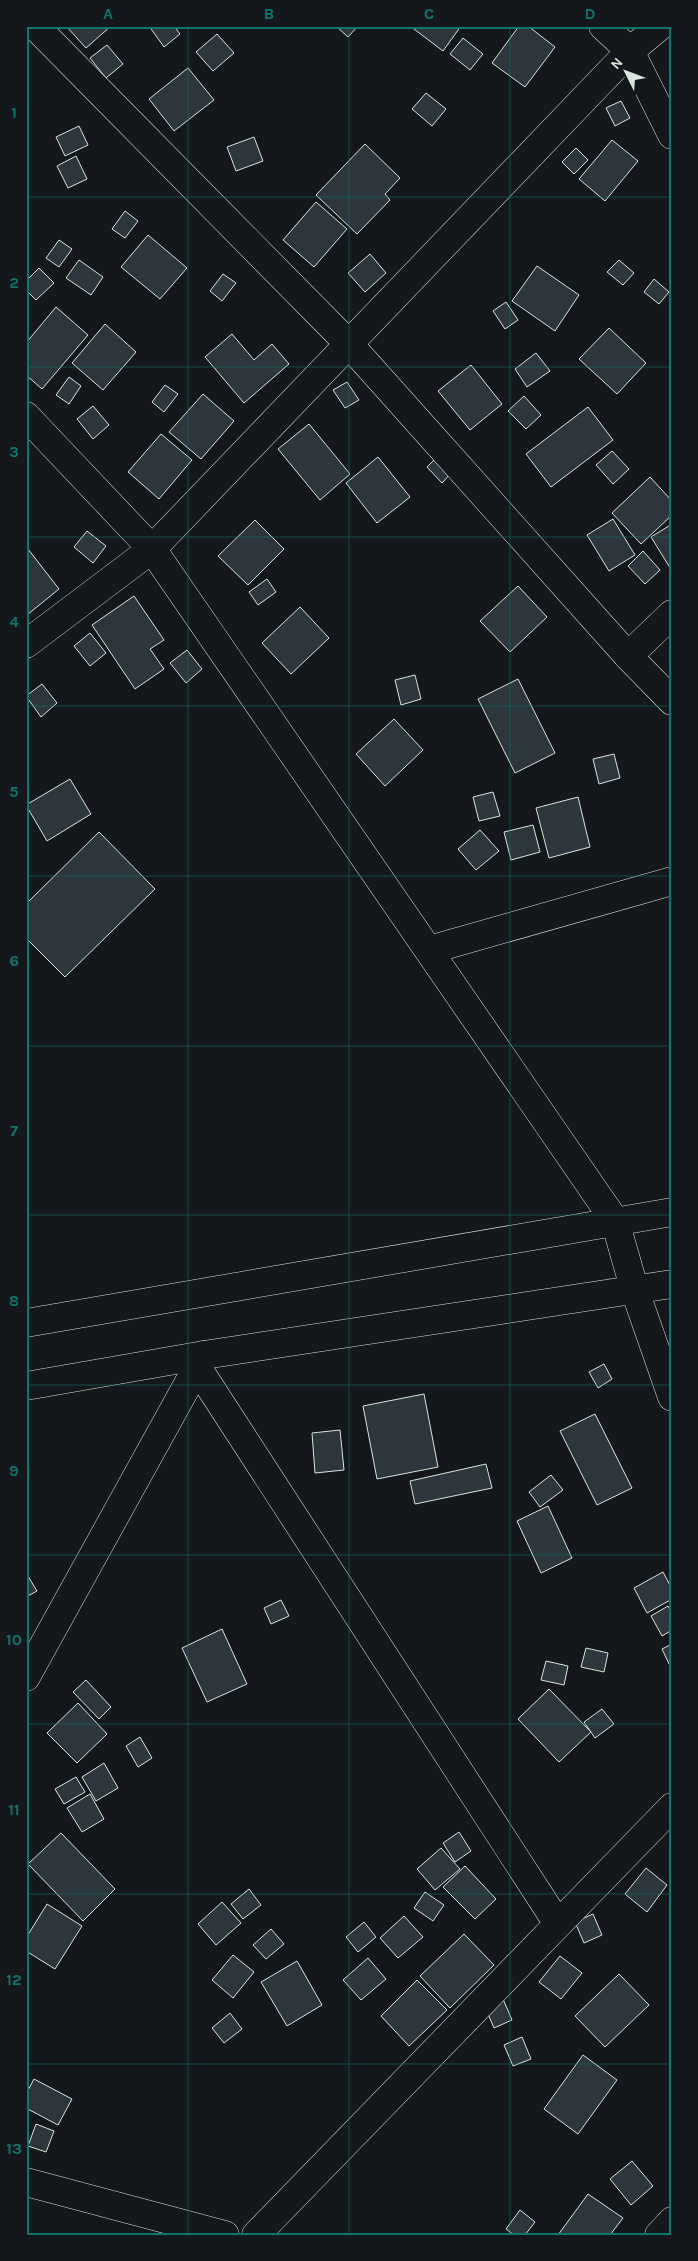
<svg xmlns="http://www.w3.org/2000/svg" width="698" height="2261" viewBox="0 0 698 2261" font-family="Karla,sans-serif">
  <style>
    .building { fill: #2c363c; stroke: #d8e6dc }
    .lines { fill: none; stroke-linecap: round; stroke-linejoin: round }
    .minor-casing { stroke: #d8e6dc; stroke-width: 29 }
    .minor { stroke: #14181c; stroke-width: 28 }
    .grid { fill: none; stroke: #0f766e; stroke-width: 1; stroke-opacity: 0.55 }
    .neatline { fill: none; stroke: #0f766e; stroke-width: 2 }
    .grid-label { font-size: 16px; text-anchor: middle; font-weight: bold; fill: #0f766e }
  </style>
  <rect width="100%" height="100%" fill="#14181c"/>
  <!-- building -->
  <g class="building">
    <polygon points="66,26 111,26 86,48"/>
    <polygon points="149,26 174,26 180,34 164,47"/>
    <polygon points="336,26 358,26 348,37"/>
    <polygon points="410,26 461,26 443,51"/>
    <polygon points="519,26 528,26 555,47 525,87 492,63"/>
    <polygon points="217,34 234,53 213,71 196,52"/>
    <polygon points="463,38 483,54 470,70 450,54"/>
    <polygon points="107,45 123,64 106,78 90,58"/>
    <polygon points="188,68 214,100 174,131 149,99"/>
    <polygon points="426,93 446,109 432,126 412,109"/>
    <polygon points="621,101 630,118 615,126 606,108"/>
    <polygon points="79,126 88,145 65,156 56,137"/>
    <polygon points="254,137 263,161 236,171 227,147"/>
    <polygon points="612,140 638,161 605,201 579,179"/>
    <polygon points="365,144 400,178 385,194 390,200 357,234 316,195"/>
    <polygon points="576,148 588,160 574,174 562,162"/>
    <polygon points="76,156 87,179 68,188 57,166"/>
    <polygon points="316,202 347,229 314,267 283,240"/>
    <polygon points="125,211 138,221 125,238 112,229"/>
    <polygon points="148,235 187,268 160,299 121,267"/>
    <polygon points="59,240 72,249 59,267 46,258"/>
    <polygon points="370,254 386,273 365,292 348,273"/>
    <polygon points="79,260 103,277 91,295 66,278"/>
    <polygon points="619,260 634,273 623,285 607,272"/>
    <polygon points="537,266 579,295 555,331 512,301"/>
    <polygon points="39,268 54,283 36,300 26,290 26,281"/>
    <polygon points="223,274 236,283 222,301 210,291"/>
    <polygon points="654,279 669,292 659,304 644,292"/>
    <polygon points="506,302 518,320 505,329 493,311"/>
    <polygon points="56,307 88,335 42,389 26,375 26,343"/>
    <polygon points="105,324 136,352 103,390 72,363"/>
    <polygon points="609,328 646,363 617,394 579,359"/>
    <polygon points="232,334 254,360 272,344 289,364 244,403 205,357"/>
    <polygon points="536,353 550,371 527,387 515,369"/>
    <polygon points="471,365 502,404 470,430 438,391"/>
    <polygon points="69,377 81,386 69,404 56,395"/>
    <polygon points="347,382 359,400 345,408 333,390"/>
    <polygon points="165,385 178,394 164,412 152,402"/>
    <polygon points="203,394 234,421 201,459 169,432"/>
    <polygon points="524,396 541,415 526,429 508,411"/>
    <polygon points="93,406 109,425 93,439 77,419"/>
    <polygon points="588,407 613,440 551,487 526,454"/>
    <polygon points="309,424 350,474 320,500 278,449"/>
    <polygon points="161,434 192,460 159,499 128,472"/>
    <polygon points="612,451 629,469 613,484 596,465"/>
    <polygon points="438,456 453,471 442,483 427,467"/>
    <polygon points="378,457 410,497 377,523 346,483"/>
    <polygon points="650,477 672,501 672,515 641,544 612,513"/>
    <polygon points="613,519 635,555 609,571 587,535"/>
    <polygon points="255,520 284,549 248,585 218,556"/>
    <polygon points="672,524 672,571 651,537"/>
    <polygon points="87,531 106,546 93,563 74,547"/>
    <polygon points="28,549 59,589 27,615 26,551"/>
    <polygon points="643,551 660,570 645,584 628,566"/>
    <polygon points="267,579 276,592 258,605 249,592"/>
    <polygon points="518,586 547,617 510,652 480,621"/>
    <polygon points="134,596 164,640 150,649 164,669 135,689 92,625"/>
    <polygon points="300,607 329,638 291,674 262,643"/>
    <polygon points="90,633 106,653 90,666 74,646"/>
    <polygon points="187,650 202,669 186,683 170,663"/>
    <polygon points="415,675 421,699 401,705 395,680"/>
    <polygon points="518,679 555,753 515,773 478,699"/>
    <polygon points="42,684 57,703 41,717 26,696"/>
    <polygon points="394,719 423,750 385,786 356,754"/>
    <polygon points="614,754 620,778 599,784 593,759"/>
    <polygon points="70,779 91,814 47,841 26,805"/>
    <polygon points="493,792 500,816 479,821 473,797"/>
    <polygon points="578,797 590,847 549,858 536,808"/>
    <polygon points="533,825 540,852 511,860 504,832"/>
    <polygon points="480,830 499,851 476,870 458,849"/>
    <polygon points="99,832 155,889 65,977 26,938 26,904"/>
    <polygon points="604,1364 612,1379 598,1388 589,1372"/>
    <polygon points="424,1394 438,1467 377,1479 363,1406"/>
    <polygon points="595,1414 632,1488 597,1505 560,1431"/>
    <polygon points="340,1430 344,1470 315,1473 312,1433"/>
    <polygon points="486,1464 492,1488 415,1504 410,1481"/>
    <polygon points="551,1475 563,1490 540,1507 529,1492"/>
    <polygon points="548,1506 572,1558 541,1573 517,1521"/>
    <polygon points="663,1572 672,1589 672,1599 647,1613 634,1588"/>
    <polygon points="26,1573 37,1591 26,1597"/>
    <polygon points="281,1600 289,1616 271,1624 264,1608"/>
    <polygon points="668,1606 672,1613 672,1630 662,1636 651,1616"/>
    <polygon points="222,1629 247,1684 207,1702 182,1648"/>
    <polygon points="672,1644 672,1670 662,1649"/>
    <polygon points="586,1648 608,1653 604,1672 581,1667"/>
    <polygon points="546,1661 568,1666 564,1685 541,1680"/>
    <polygon points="86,1680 111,1707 99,1719 73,1692"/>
    <polygon points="549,1689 591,1732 559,1762 518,1719"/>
    <polygon points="78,1703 107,1734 77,1763 47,1733"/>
    <polygon points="602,1709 614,1724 595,1738 584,1722"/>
    <polygon points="140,1737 152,1758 138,1767 126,1746"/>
    <polygon points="104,1763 118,1788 96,1801 82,1777"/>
    <polygon points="76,1777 85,1792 64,1804 55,1789"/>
    <polygon points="90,1794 104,1819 82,1832 67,1808"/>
    <polygon points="459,1832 471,1851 455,1862 443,1843"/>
    <polygon points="61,1833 115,1889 83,1921 28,1864"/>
    <polygon points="441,1848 460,1869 435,1890 417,1869"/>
    <polygon points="465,1866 496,1899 475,1919 443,1887"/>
    <polygon points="646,1868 667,1885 647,1912 625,1894"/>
    <polygon points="249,1889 261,1905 243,1919 231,1904"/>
    <polygon points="425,1892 444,1905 433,1921 414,1908"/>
    <polygon points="222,1902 241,1923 216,1945 198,1924"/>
    <polygon points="47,1904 82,1926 55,1969 26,1951 26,1938"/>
    <polygon points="593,1914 602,1935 584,1943 575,1922"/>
    <polygon points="404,1916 423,1937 398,1958 380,1938"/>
    <polygon points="364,1922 376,1937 358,1952 346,1937"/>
    <polygon points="271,1929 284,1944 266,1959 253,1945"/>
    <polygon points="464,1934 494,1965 450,2008 420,1976"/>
    <polygon points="233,1955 254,1972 233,1998 212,1980"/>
    <polygon points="560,1956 582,1973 561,1999 539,1982"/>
    <polygon points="368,1958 386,1979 361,2000 343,1980"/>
    <polygon points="297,1961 322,2005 287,2026 261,1982"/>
    <polygon points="619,1974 649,2005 605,2047 575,2016"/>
    <polygon points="417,1980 447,2010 409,2046 381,2016"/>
    <polygon points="503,1999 512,2020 494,2028 485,2007"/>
    <polygon points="230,2013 242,2029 224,2043 212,2028"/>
    <polygon points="522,2037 531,2059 513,2066 504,2045"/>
    <polygon points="583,2055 617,2080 578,2134 544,2109"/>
    <polygon points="34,2079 72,2099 58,2125 26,2108 26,2094"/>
    <polygon points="36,2124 54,2131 46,2152 28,2146"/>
    <polygon points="632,2161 653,2186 631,2205 610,2179"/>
    <polygon points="588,2194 623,2218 610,2235 558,2235"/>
    <polygon points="520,2210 535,2222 525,2235 514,2235 506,2229"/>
  </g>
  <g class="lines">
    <!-- minor casing -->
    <g class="minor-casing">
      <g id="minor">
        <polyline points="35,26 348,343 628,656 672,701"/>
        <polyline points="603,26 630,51 672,135"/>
        <polyline points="26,416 152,549 615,1221 635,1291 672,1397"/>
        <polyline points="26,644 152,549 630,51 660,26"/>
        <polyline points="628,656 672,614"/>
        <polyline points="429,950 672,881"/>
        <polyline points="26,1323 672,1212"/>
        <polyline points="197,1367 558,1924"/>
        <polyline points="26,1386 204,1355 672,1284"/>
        <polyline points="26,1677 204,1355"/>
        <polyline points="26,2182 225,2235"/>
        <polyline points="256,2235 672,1807"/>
        <polyline points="659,2235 672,2221"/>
      </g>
    </g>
    <!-- minor -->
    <use href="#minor" class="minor"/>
  </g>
  <!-- grid -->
  <path class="grid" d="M188,26v2209M349,26v2209M510,26v2209M26,197h646M26,367h646M26,537h646M26,706h646M26,876h646M26,1046h646M26,1215h646M26,1385h646M26,1555h646M26,1724h646M26,1894h646M26,2064h646"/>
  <!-- border -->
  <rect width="698" height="2261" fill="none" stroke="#14181c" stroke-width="55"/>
  <!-- north arrow -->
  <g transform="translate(626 72) rotate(312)" stroke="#14181c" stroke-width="4" paint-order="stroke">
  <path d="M0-4L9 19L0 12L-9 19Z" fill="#d8e6dc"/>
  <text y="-8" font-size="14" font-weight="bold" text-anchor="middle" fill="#d8e6dc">N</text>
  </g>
  <rect x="28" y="28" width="642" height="2206" class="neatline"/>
  <g class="grid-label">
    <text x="108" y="19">A</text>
    <text x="269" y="19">B</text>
    <text x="429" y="19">C</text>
    <text x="590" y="19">D</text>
    <text x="14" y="118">1</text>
    <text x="14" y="288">2</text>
    <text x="14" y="457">3</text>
    <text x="14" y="627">4</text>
    <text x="14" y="797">5</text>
    <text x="14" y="966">6</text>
    <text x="14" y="1136">7</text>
    <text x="14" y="1306">8</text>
    <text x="14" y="1476">9</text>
    <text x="14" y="1645">10</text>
    <text x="14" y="1815">11</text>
    <text x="14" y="1985">12</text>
    <text x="14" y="2154">13</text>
  </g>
</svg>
